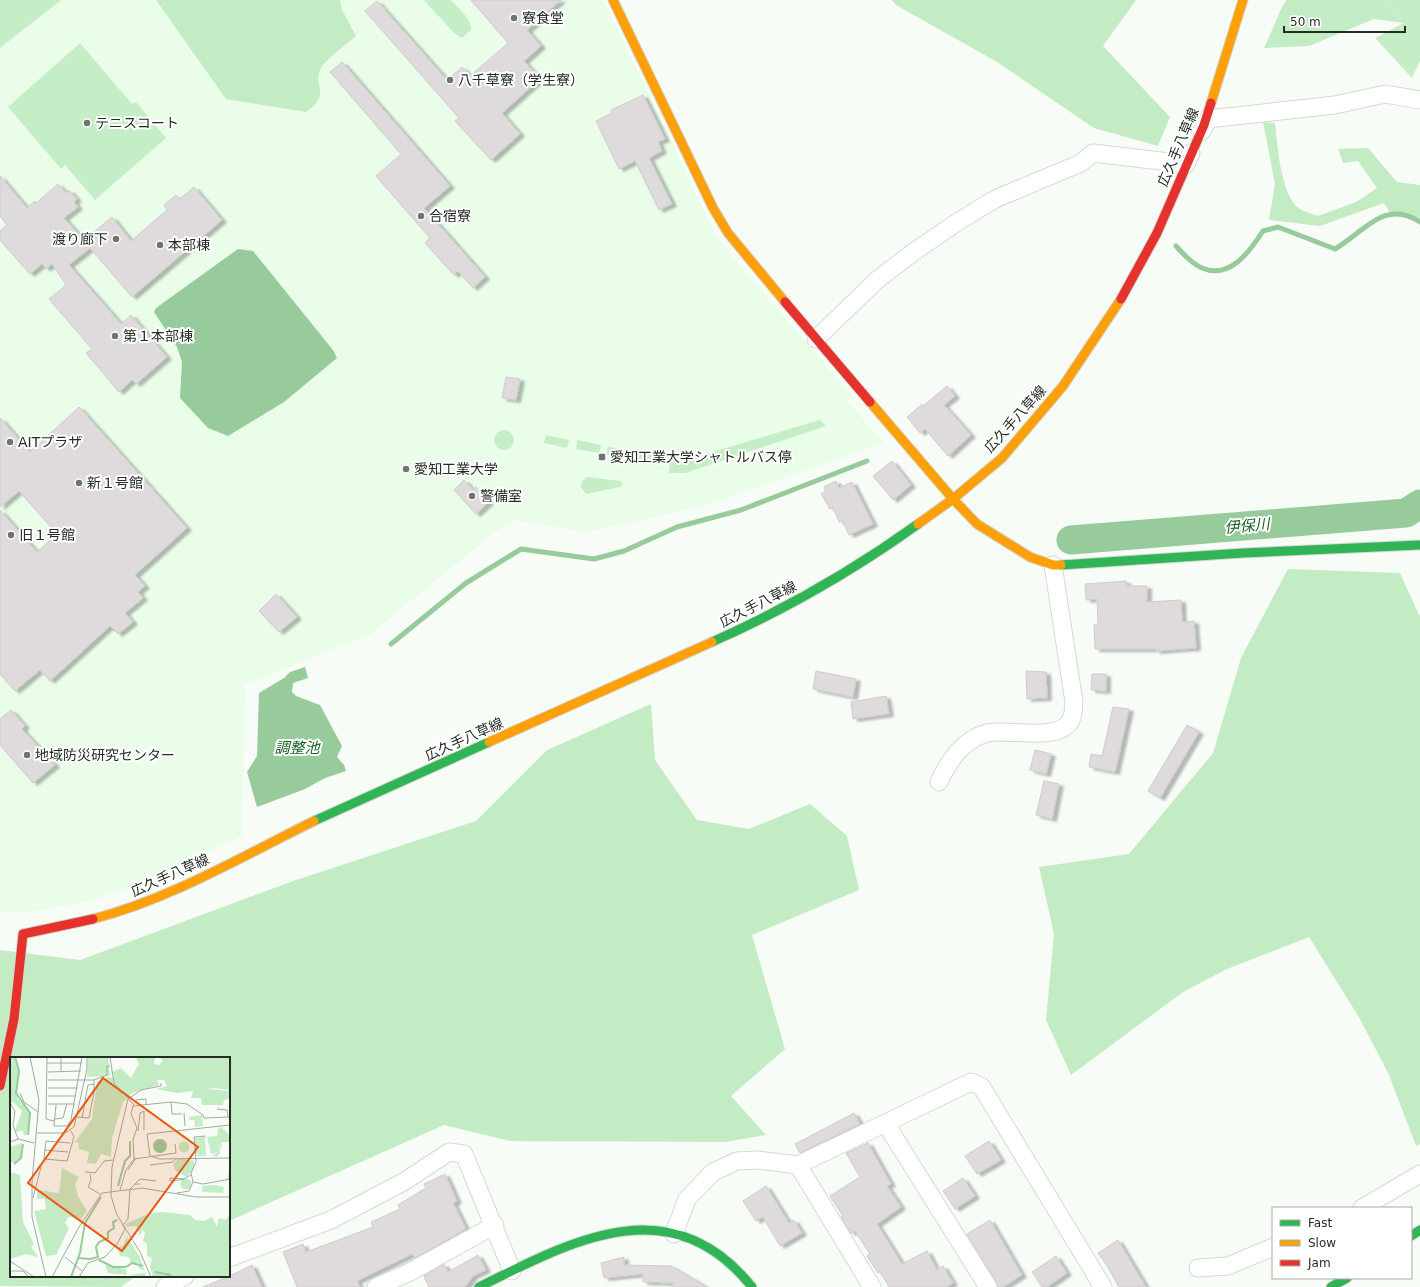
<svg xmlns="http://www.w3.org/2000/svg" width="1420" height="1287" viewBox="0 0 1420 1287" font-family="'DejaVu Sans','Noto Sans JP',sans-serif">
  <style>
    .built { fill: #e9fde9 }
    .green { fill: #c5eec7 }
    .forest { fill: #c3ecc4 }
    .water { fill: #98cb9b }
    .lines { fill: none; stroke-linecap: round; stroke-linejoin: round }
    .stream { stroke: #98cb9b; stroke-width: 5 }
    .river { stroke: #98cb9b; stroke-width: 29 }
    .building { fill: #dfdbdd; stroke: #cfcbcc; filter: url(#shadow) }
    .street-casing { stroke: #d3dad3; stroke-width: 19 }
    .fast-casing { stroke: #d3dad3; stroke-width: 11 }
    .slow-casing { stroke: #d3dad3; stroke-width: 11 }
    .jam-casing { stroke: #d3dad3; stroke-width: 11 }
    .street { stroke: #fefffe; stroke-width: 17 }
    .fast { stroke: #30b455; stroke-width: 9 }
    .slow { stroke: #ff9f0a; stroke-width: 9 }
    .jam { stroke: #e5322d; stroke-width: 9 }
    .poi-dot { fill: #6e756e; stroke: #fff; stroke-width: 1.5 }
    .labels { text-anchor: middle; stroke-width: 4; stroke-linejoin: round; paint-order: stroke }
    .poi-label { font-size: 14px; fill: #242d24; stroke: #fff; text-anchor: start }
    .street-label { font-size: 14px; fill: #242d24; stroke: #fff }
    .water-label { font-size: 15px; font-style: italic; fill: #145e21; stroke: #fff }
    .inset-river { fill: none; stroke: #98cb9b; stroke-width: 2 }
    .inset-road { fill: none; stroke: #a3a9a3; stroke-width: 1 }
    .view { fill: #e8590c; fill-opacity: 0.15; stroke: #e8590c; stroke-width: 2 }
    .inset-edge { fill: none; stroke: #242d24; stroke-width: 2 }
  </style>
  <defs>
    <filter id="shadow"><feDropShadow dx="4.5" dy="2.5" stdDeviation="1" flood-color="#0004"/></filter>
  </defs>
  <rect width="100%" height="100%" fill="#f7fcf7"/>
  <!-- built -->
  <polygon class="built" points="0,0 602,0 629,53 714,232 724,247 852,396 847,401 884,443 704,506 587,532 516,520 499,529 369,635 245,685 242,836 131,887 84,902 42,910 0,913"/>
  <!-- green -->
  <g class="green">
    <polygon points="0,0 61,0 0,48"/>
    <path d="M424,0h27c6,7 22,20 20,30l-9,8 -8,-5z"/>
    <polygon points="1382,0 1420,0 1420,61 1412,78 1375,38 1404,23"/>
    <polygon points="80,43 132,104 136,102 166,138 95,200 65,165 61,169 8,107"/>
    <polygon points="820,420 826,426 685,473 669,473 670,457 689,459"/>
    <circle cx="504" cy="440" r="10"/>
    <polygon points="546,435 569,440 567,448 544,443"/>
    <polygon points="577,440 601,445 599,453 576,449"/>
    <polygon points="608,447 630,450 629,458 606,454"/>
    <polygon points="638,451 663,454 660,463 636,459"/>
    <polygon points="587,477 621,481 623,484 620,487 586,494 581,487 582,481"/>
  </g>
  <!-- forest -->
  <g class="forest">
    <path d="M156,0h184l2,10 14,26c-8,7 -31,24 -35,32 -10,18 12,25 -15,44l-80,-13z"/>
    <polygon points="892,0 1136,0 1103,46 1170,117 1158,146 1094,128 997,62 896,5"/>
    <polygon points="1287,0 1382,0 1404,23 1374,19 1309,46 1264,48 1283,5"/>
    <path d="M1263,122l12,1c2,21 6,74 25,86 5,3 12,5 18,7l38,-14 21,-14 -19,-27 -15,2 -5,-14 30,-1 29,34 23,3v37l-9,-6 -21,-3 -6,-10 -64,23 -51,-6 6,-36z"/>
    <polygon points="1288,569 1400,573 1420,617 1420,1144 1416,1146 1389,1075 1360,1019 1309,937 1227,969 1183,992 1071,1075 1046,1020 1054,934 1039,867 1129,854 1213,753 1241,658"/>
    <polygon points="651,704 655,760 697,820 749,829 810,804 847,836 859,890 752,935 785,1049 731,1096 766,1135 725,1142 510,1141 444,1125 229,1221 229,1058 11,1058 11,1276 136,1276 121,1287 0,1286 0,950 80,960 293,881 476,821 547,750"/>
  </g>
  <!-- water -->
  <g class="water">
    <polygon points="238,249 253,251 333,350 337,358 284,402 228,436 208,428 180,398 182,362 177,347 154,312 156,308"/>
    <polygon points="305,667 308,678 293,683 292,692 296,696 320,705 342,746 337,757 344,765 346,771 325,778 305,789 257,807 247,772 257,756 259,693 284,678 290,672"/>
  </g>
  <g class="lines">
    <!-- stream -->
    <g class="stream">
      <path d="M1176,246c7,8 16,18 26,22 28,12 48,-17 61,-37l15,-4 57,22c28,-16 50,-51 85,-27"/>
      <polyline points="391,644 466,583 521,549 594,559 624,551 677,527 741,510 867,461"/>
    </g>
    <!-- river -->
    <polyline class="river" points="1071,540 1406,513 1420,504"/>
  </g>
  <!-- building -->
  <g class="building">
    <polygon points="471,0 561,0 527,30 541,46 524,61 540,79 502,113 520,134 491,160 455,121 459,118 365,11 377,1 447,80 462,67 470,76 508,43"/>
    <polygon points="342,62 450,186 424,208 485,277 473,288 458,271 454,275 425,243 430,238 376,176 401,154 330,72"/>
    <polygon points="643,95 665,139 658,142 662,151 649,158 672,204 659,210 635,161 619,169 596,121 612,113 611,110"/>
    <polygon points="0,176 27,208 35,201 36,203 58,184 66,193 69,190 77,199 74,202 78,207 64,218 84,240 112,217 131,241 167,210 164,205 176,195 180,199 194,187 222,220 132,297 90,248 69,265 121,324 131,315 167,357 136,384 132,380 119,392 86,353 92,349 49,299 66,285 52,264 46,269 42,264 30,274 0,240 0,231 7,225 0,216"/>
    <polygon points="506,377 520,379 516,400 502,398"/>
    <polygon points="947,386 955,396 944,405 971,435 948,456 925,429 920,433 907,417 922,404 923,406"/>
    <polygon points="79,407 187,528 135,575 145,586 138,592 143,598 125,613 133,622 118,634 110,626 50,681 40,670 15,691 0,674 0,510 37,552 57,534 19,491 0,507 0,418 30,452"/>
    <polygon points="892,461 911,485 893,500 873,476"/>
    <polygon points="464,480 473,490 476,487 489,502 476,514 454,490"/>
    <polygon points="836,481 839,488 852,482 873,524 849,535 842,520 839,522 833,507 830,509 821,494 826,491 824,487"/>
    <polygon points="1126,581 1127,586 1147,586 1147,602 1181,600 1182,622 1194,621 1196,648 1156,651 1156,649 1095,649 1094,625 1098,625 1097,599 1086,600 1085,584"/>
    <polygon points="276,594 297,617 279,632 259,611"/>
    <polygon points="816,671 856,679 853,697 813,689"/>
    <polygon points="1026,671 1046,672 1047,698 1027,699"/>
    <polygon points="1092,674 1106,674 1106,691 1091,690"/>
    <polygon points="886,696 889,714 853,719 851,702"/>
    <polygon points="1113,707 1129,709 1115,772 1089,767 1091,754 1102,756"/>
    <polygon points="11,710 25,726 22,729 55,765 33,783 0,745 0,719"/>
    <polygon points="1187,725 1199,732 1160,798 1148,791"/>
    <polygon points="1035,750 1051,754 1046,774 1030,770"/>
    <polygon points="1044,781 1059,784 1052,819 1036,815"/>
    <polygon points="854,1113 860,1124 800,1153 795,1144"/>
    <polygon points="989,1141 1001,1160 977,1174 965,1156"/>
    <polygon points="868,1143 891,1184 887,1186 901,1207 877,1224 902,1264 927,1251 937,1270 943,1266 953,1283 946,1287 889,1287 880,1271 878,1273 867,1256 870,1254 855,1231 851,1233 841,1217 843,1216 830,1196 860,1177 846,1153"/>
    <polygon points="445,1174 457,1201 453,1203 466,1229 415,1258 412,1254 357,1281 360,1287 297,1287 283,1252 303,1244 306,1252 373,1227 371,1222 400,1209 398,1205 426,1188 424,1184"/>
    <polygon points="963,1178 975,1196 955,1209 943,1191"/>
    <polygon points="766,1186 789,1223 794,1220 802,1233 780,1246 763,1217 756,1221 743,1201"/>
    <polygon points="990,1220 1022,1275 1003,1287 998,1287 996,1282 967,1234"/>
    <polygon points="1118,1240 1128,1257 1146,1287 1119,1287 1106,1264 1098,1253"/>
    <polygon points="478,1255 486,1270 473,1276 467,1285 463,1287 429,1287 424,1276 444,1264 448,1272"/>
    <polygon points="1056,1256 1067,1273 1047,1287 1042,1287 1032,1272"/>
    <polygon points="624,1257 624,1265 671,1266 707,1287 671,1287 674,1283 643,1282 643,1274 604,1278 601,1263"/>
    <polygon points="252,1265 262,1287 203,1287 234,1274"/>
  </g>
  <g class="lines">
    <!-- street casing -->
    <g class="street-casing">
      <g id="street">
        <polyline points="1202,131 1208,119 1335,105 1385,94 1420,100"/>
        <polyline points="816,339 877,280 915,251 956,223 995,199 1081,163 1093,153 1186,164 1191,153"/>
        <path d="M939,782c10,-21 23,-42 48,-49 21,-5 77,11 85,-16 2,-5 1,-10 2,-15l-21,-137"/>
        <polyline points="886,1124 988,1287"/>
        <polyline points="798,1165 872,1287"/>
        <polyline points="1362,1208 1420,1174"/>
        <polyline points="674,1234 687,1199 713,1172 737,1161 758,1160 798,1165 971,1082 981,1086 1103,1287"/>
        <polyline points="229,1258 331,1220 405,1181 449,1152 464,1154 512,1271"/>
        <polyline points="1198,1268 1228,1266 1273,1247"/>
        <polyline points="165,1287 185,1276"/>
        <polyline points="376,1287 410,1272 495,1225"/>
      </g>
    </g>
    <!-- fast casing -->
    <g class="fast-casing">
      <g id="fast">
        <polyline points="1061,565 1243,553 1420,545"/>
        <path d="M712,642c72,-32 142,-72 206,-118"/>
        <polyline points="314,821 489,742"/>
        <polyline points="1411,1236 1420,1230"/>
        <path d="M479,1287c93,-46 192,-101 273,0"/>
        <polyline points="1331,1287 1347,1278"/>
      </g>
    </g>
    <!-- slow casing -->
    <g class="slow-casing">
      <g id="slow">
        <polyline points="613,0 713,208 728,233 785,302"/>
        <polyline points="1211,103 1243,0"/>
        <polyline points="870,402 953,499 977,524 1030,557 1053,565 1061,565"/>
        <polyline points="918,524 953,499 1002,458 1063,386 1121,299"/>
        <polyline points="489,742 712,642"/>
        <path d="M93,919c77,-20 150,-63 221,-98"/>
      </g>
    </g>
    <!-- jam casing -->
    <g class="jam-casing">
      <g id="jam">
        <polyline points="1121,299 1157,233 1204,125 1211,103"/>
        <polyline points="785,302 870,402"/>
        <polyline points="0,1086 14,1019 23,934 93,919"/>
      </g>
    </g>
    <!-- street -->
    <use href="#street" class="street"/>
    <!-- fast -->
    <use href="#fast" class="fast"/>
    <!-- slow -->
    <use href="#slow" class="slow"/>
    <!-- jam -->
    <use href="#jam" class="jam"/>
  </g>
  <!-- markers -->
  <g class="poi-dot">
    <circle cx="514" cy="18" r="4"/>
    <circle cx="450" cy="80" r="4"/>
    <circle cx="87" cy="123" r="4"/>
    <circle cx="421" cy="216" r="4"/>
    <circle cx="116" cy="239" r="4"/>
    <circle cx="160" cy="245" r="4"/>
    <circle cx="115" cy="336" r="4"/>
    <circle cx="10" cy="442" r="4"/>
    <rect x="598" y="453" width="8" height="8" rx="2"/>
    <circle cx="406" cy="469" r="4"/>
    <circle cx="79" cy="483" r="4"/>
    <circle cx="472" cy="496" r="4"/>
    <circle cx="11" cy="535" r="4"/>
    <circle cx="27" cy="755" r="4"/>
  </g>
  <g class="labels">
    <!-- poi labels -->
    <g class="poi-label">
      <text x="522" y="23">寮食堂</text>
      <text x="458" y="85">八千草寮（学生寮）</text>
      <text x="95" y="128">テニスコート</text>
      <text x="429" y="221">合宿寮</text>
      <text x="108" y="244" text-anchor="end">渡り廊下</text>
      <text x="168" y="250">本部棟</text>
      <text x="123" y="341">第１本部棟</text>
      <text x="18" y="447">AITプラザ</text>
      <text x="610" y="462">愛知工業大学シャトルバス停</text>
      <text x="414" y="474">愛知工業大学</text>
      <text x="87" y="488">新１号館</text>
      <text x="480" y="501">警備室</text>
      <text x="19" y="540">旧１号館</text>
      <text x="35" y="760">地域防災研究センター</text>
    </g>
    <!-- street labels -->
    <g class="street-label">
      <text transform="translate(1178 147) rotate(-67)" y="5">広久手八草線</text>
      <text transform="translate(1015 419) rotate(-48)" y="5">広久手八草線</text>
      <text transform="translate(758 604) rotate(-27)" y="5">広久手八草線</text>
      <text transform="translate(464 739) rotate(-24)" y="5">広久手八草線</text>
      <text transform="translate(170 875) rotate(-24)" y="5">広久手八草線</text>
    </g>
    <!-- water labels -->
    <g class="water-label">
      <text transform="translate(1247 526) rotate(-5)" y="5">伊保川</text>
      <text x="297" y="753">調整池</text>
    </g>
  </g>
  <!-- overview -->
  <g transform="translate(10 1057)">
    <rect width="220" height="220" fill="#f7fcf7"/>
    <path d="M78,0h20l2,19 -23,1zM192,58l1,11 -8,1 -1,-7h-4l-1,-3zM207,79l1,16 -7,2 -4,-17zM195,80l1,19h-10l4,-2h-5l-1,-16zM168.5 90a5.5 5.5 0 1 1 11 0a5.5 5.5 0 1 1-11 0ZM205,128l9,2 -1,6 -21,-1v-6zM112,189v3l6,-2 2,7 8,6 -1,3 -6,1 -2,-7 -9,-1 -3,-9z" fill="#c5eec7"/>
    <path d="M0,0h4l4,14 -1,27 14,16 -4,20 -3,2 -1,-6 -7,2 -1,-2 7,-19 -8,-8 -4,-1zM132,0h13l-1,7 5,1 4,-4 -4,-4h71v33l-17,-2 -6,1 23,2v8l-6,1 -1,5h-21l-1,-7h-10l2,-7 -16,2 -21,-4 11,-3 -3,-6h-7l2,5 -27,8 -9,9 -11,36 -1,19 -10,-3 -5,10 -9,-1 2,-11 -10,-3 -1,-7 -4,1 18,-24 5,-38 12,-4 5,1 -1,-6 8,-4 10,10 8,-14 -3,-6zM211,70l7,6 2,9h-9l1,10 -3,-9 1,10 -3,3h-5l6,-4 -1,-16 1,-7zM12,86v16l-8,4 -4,-1v-15zM169,101l15,3v7l-7,9 -11,-6 -3,-6zM52,111l17,9 -4,7 3,12 9,15 -6,8 -13,-2 -3,6 4,5 -13,27 -10,1 -12,-45 12,-2 -1,-10h-8v-6l1,-3 21,3zM0,115l10,3 3,47 11,22 -3,3 7,10 -12,-3 -16,5zM170.5 127a5.5 5.5 0 1 1 11 0a5.5 5.5 0 1 1-11 0ZM152,155l28,3 5,5 9,1 8,-4 5,10 2,-9 7,2 4,-6v63h-77l-3,-10 2,-9 -5,-2v-12l-4,-3 2,-9 -3,-2 -2,6 -4,-10 -9,1 -2,-3 25,-11zM117,180l12,19 6,15 -6,-3 -1,-8 -8,-6 -2,-7 -7,2zM95,208l21,4 1,6 18,-2 1,4 -38,-4z" fill="#c3ecc4"/>
    <path d="M143 89a7 7 0 1 1 14 0a7 7 0 1 1-14 0Z" fill="#98cb9b"/>
    <path class="inset-river" d="M5,0l4,14 -3,22 14,20 -2,22M4,107l7,-6 2,-14M108,129l7,-25 5,-5v-15M68,201l12,1 8,-2 -2,-10 3,-5 9,-4v-6l6,-4 -1,-6 4,-2M89,203l14,7h13l6,-4 11,3M145,215l16,3M61,220l9,-24 5,-30 16,-26"/>
    <path class="inset-road" d="M20,0l9,43 -7,82v35l14,60M37,0l-1,62 8,2M51,0v14M100,0l4,26 20,22M37,6h35M38,15l33,-1M38,23h46l13,-5v-9h3M38,31h30M10,36l4,9 14,10M38,39h28M118,42l13,-9 20,-4v-3M118,42l-16,68 -1,29 6,19 23,37 11,25M126,43l10,-1v5M161,45l1,12h10M0,46l5,8 -2,14 5,14M38,47h27M46,48l-2,21h13l4,-6 11,-63M207,52l10,1 1,7M174,56l1,13M67,60l12,1 5,-26v-12M72,61l6,-33 6,-1M45,62l8,-1 4,-15M134,73v-19M128,74l2,-18 4,-2M26,76h29l9,-6 13,-58v-12M0,85l8,-3 16,4M60,86l-24,-2 -2,18 23,2 7,-24 -3,-6M34,93l24,2M140,99l-3,-22 83,-9M140,99l10,3 70,-1M124,102l-1,-19 4,-12 -6,-14 2,-8 38,-4 16,2 16,11 1,3 26,-1M140,108l23,-3 4,-4M118,113l8,-12M75,115l10,1 9,-12 9,-1M80,117l1,6 -3,7 12,7M174,122l-14,-1v3l9,-1 5,-1 7,-4M219,122l1,-21M183,125l-2,-9 5,-11 -2,-25 12,-1M125,127l5,-5 16,2M110,133l6,-20 8,-11 42,-6 -1,-9M167,136l12,-2 4,-9 10,2 27,-5M23,141l8,-31M55,200l17,14M0,204l24,16M0,214h13l6,6M42,220l27,-50 23,-34 40,-5 54,9h34M69,220l9,-14 17,-6 12,-13 8,-15 -2,-4 5,-6 2,-30 5,-5h5"/>
    <path class="view" d="M93,21l95,69 -76,104 -94,-68z"/>
    <rect width="220" height="220" class="inset-edge"/>
  </g>
  <!-- legend -->
  <rect x="1272" y="1207" width="140" height="72" fill="#ffffff" stroke="#a7aba7"/>
  <rect x="1280" y="1220" width="20" height="6" fill="#30b455" stroke="#a7aba7"/>
  <text x="1308" y="1227" font-size="12" fill="#242d24">Fast</text>
  <rect x="1280" y="1240" width="20" height="6" fill="#ff9f0a" stroke="#a7aba7"/>
  <text x="1308" y="1247" font-size="12" fill="#242d24">Slow</text>
  <rect x="1280" y="1260" width="20" height="6" fill="#e5322d" stroke="#a7aba7"/>
  <text x="1308" y="1267" font-size="12" fill="#242d24">Jam</text>
  <!-- scale -->
  <path d="M1284 26v6h121v-6" fill="none" stroke="#242d24" stroke-width="2"/>
  <text x="1290" y="26" font-size="12" fill="#242d24" stroke="#ffffff" stroke-width="3" paint-order="stroke">50 m</text>
</svg>
